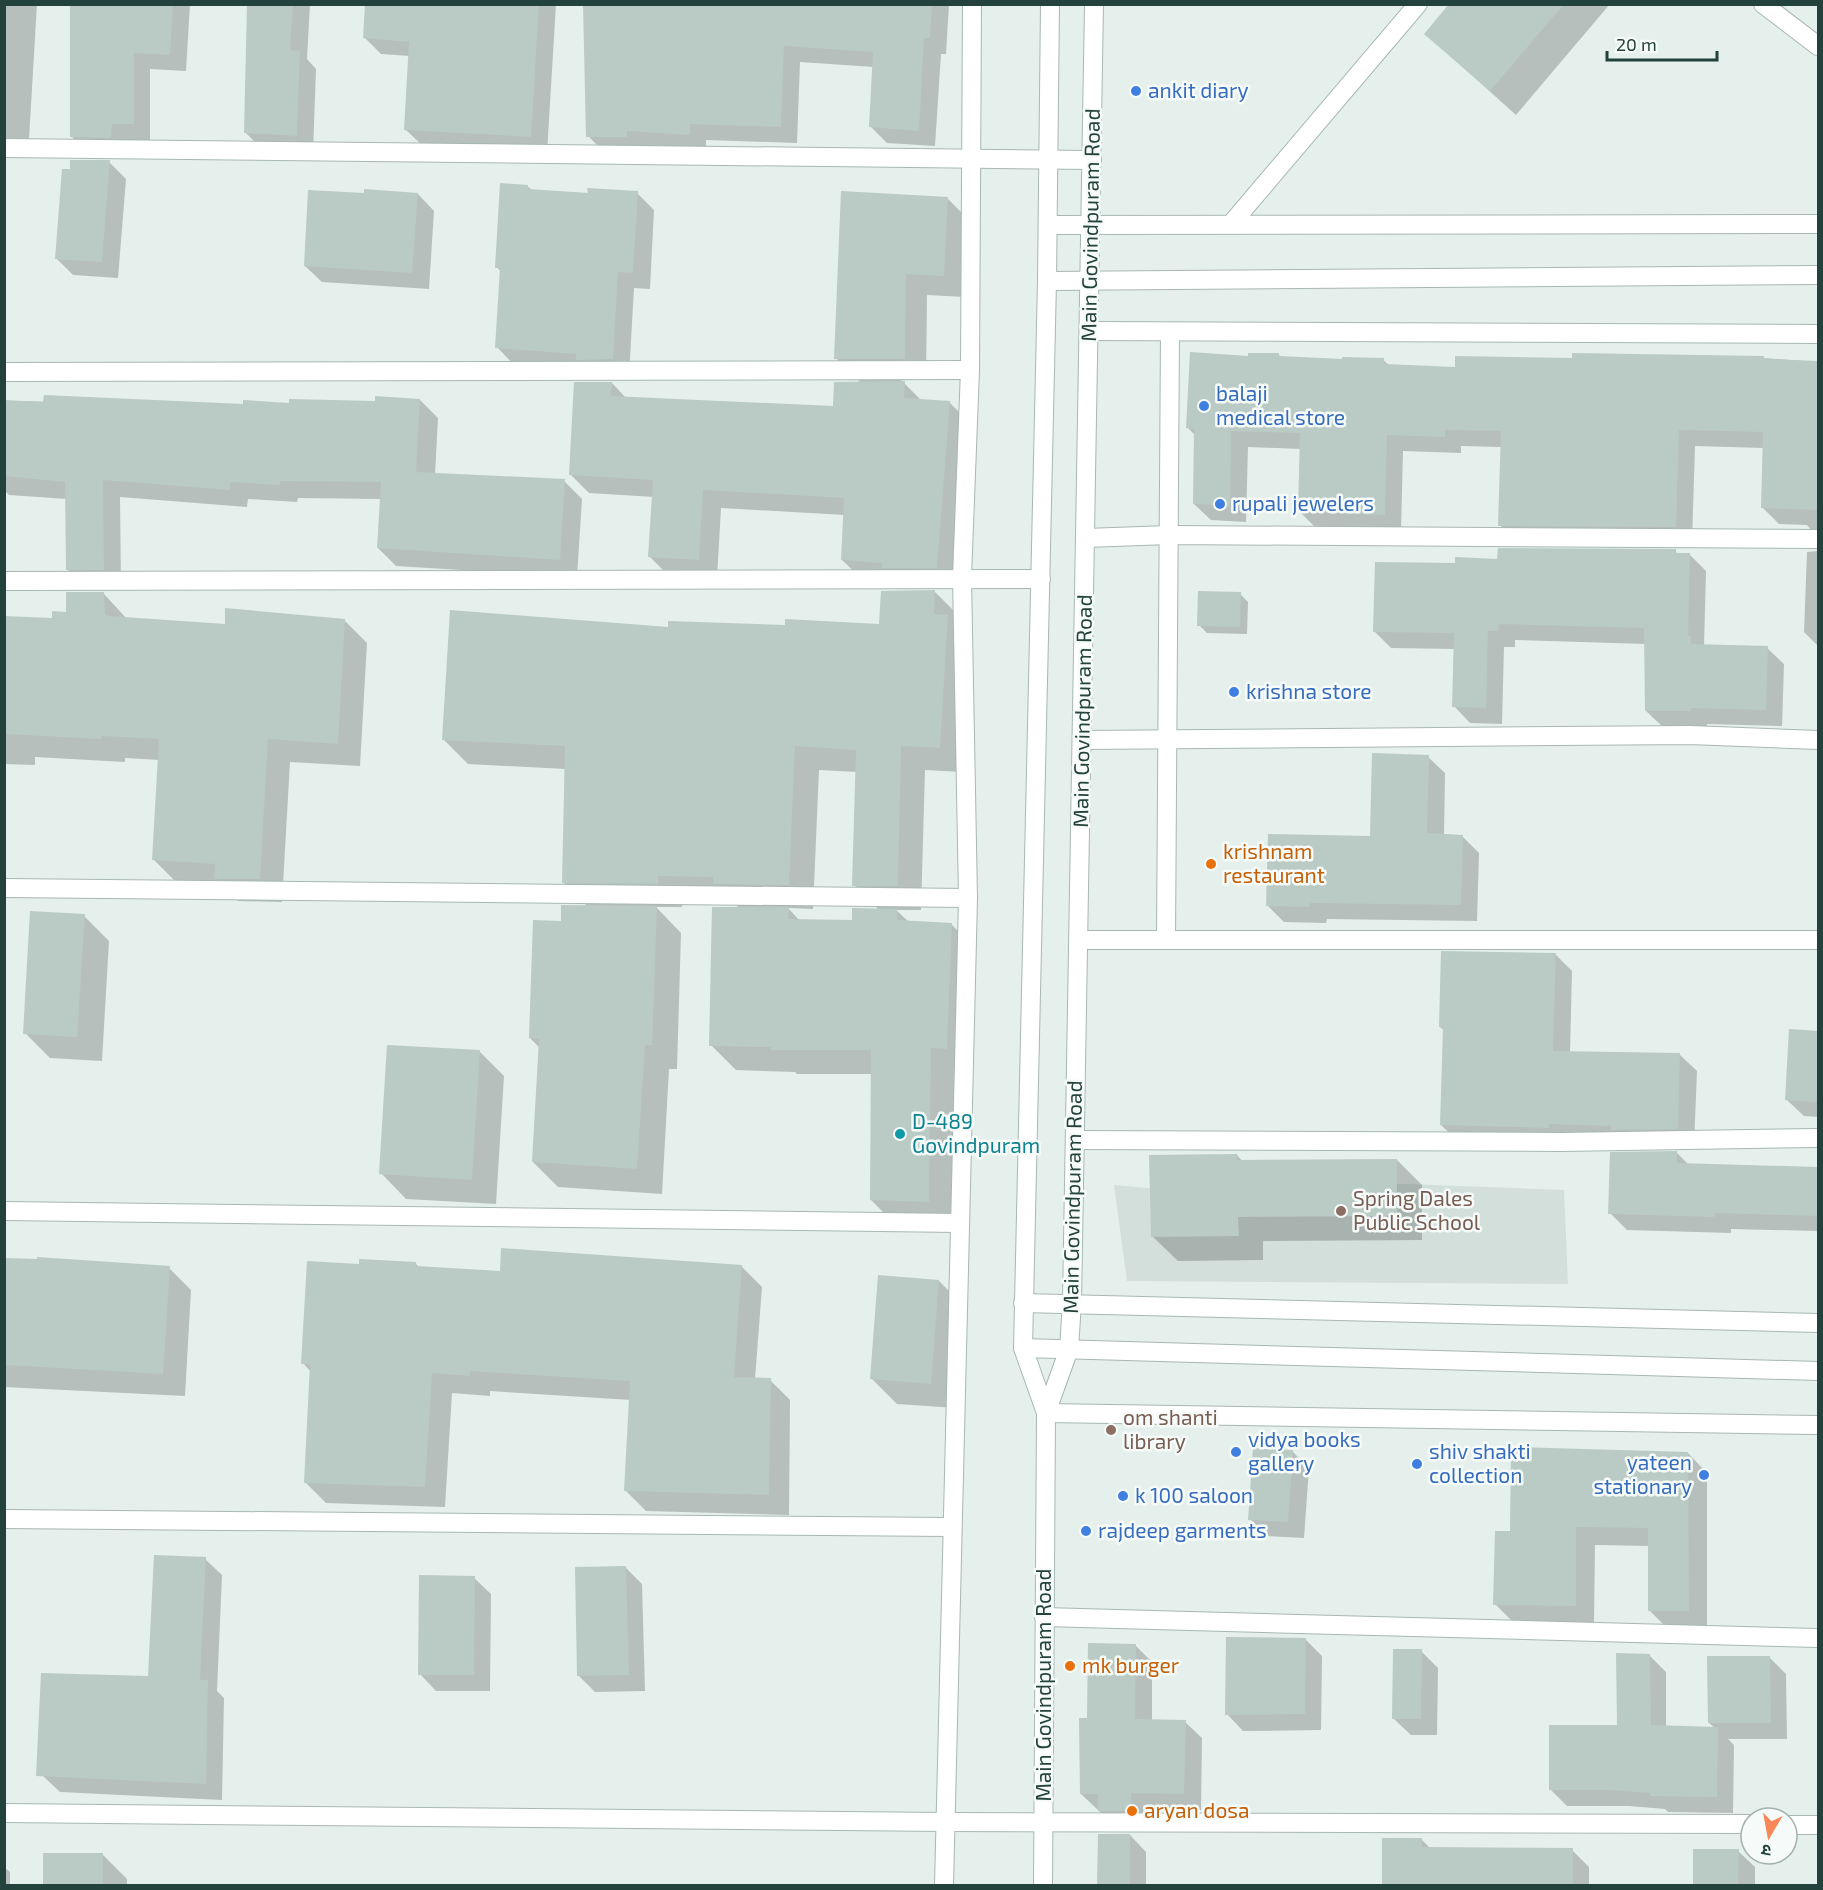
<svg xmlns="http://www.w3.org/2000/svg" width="1823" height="1890" viewBox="0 0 1823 1890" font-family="'Exo 2','Noto Sans Devanagari',sans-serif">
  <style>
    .built { fill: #d3dfda }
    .shadow { fill: #0003; fill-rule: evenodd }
    .building { fill: #bacac4 }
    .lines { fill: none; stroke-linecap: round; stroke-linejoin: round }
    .minor-casing { stroke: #a7b8b3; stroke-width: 20 }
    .minor { stroke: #fff; stroke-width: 18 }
    .shop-dot { fill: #3f7fe0; stroke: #f6fbf9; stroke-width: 2 }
    .food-dot { fill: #e8710a; stroke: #f6fbf9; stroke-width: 2 }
    .culture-dot { fill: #0f9aa8; stroke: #f6fbf9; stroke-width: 2 }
    .education-dot { fill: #8d6e63; stroke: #f6fbf9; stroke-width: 2 }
    .labels { text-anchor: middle; stroke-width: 5; stroke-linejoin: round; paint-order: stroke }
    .shop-label { font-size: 21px; fill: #366cbe; stroke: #f6fbf9; text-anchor: start }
    .street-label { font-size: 21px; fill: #23423b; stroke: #f6fbf9 }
    .food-label { font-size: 21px; fill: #c56008; stroke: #f6fbf9; text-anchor: start }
    .culture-label { font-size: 21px; fill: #0d838f; stroke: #f6fbf9; text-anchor: start }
    .education-label { font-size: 21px; fill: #785e54; stroke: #f6fbf9; text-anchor: start }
  </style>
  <rect width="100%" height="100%" fill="#e5efeb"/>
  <!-- built -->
  <polygon class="built" points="1275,1179 1564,1190 1568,1284 1127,1281 1114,1185 1179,1191"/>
  <!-- shadow -->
  <g class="shadow">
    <polygon points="4,4 37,4 29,139 4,138"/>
    <polygon points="71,4 190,4 186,71 150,69 150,140 129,140 88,154 72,137"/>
    <polygon points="250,4 310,4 307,59 316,69 313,152 262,149 245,132"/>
    <polygon points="367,4 556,4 547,153 423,146 406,130 410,56 381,54 364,37"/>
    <polygon points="585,4 949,4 946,54 941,54 935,146 887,143 871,127 874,67 800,62 797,143 706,140 706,151 605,153 588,136"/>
    <polygon points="1451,4 1610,4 1516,115 1426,34"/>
    <polygon points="109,162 126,179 118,278 73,275 56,258 72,171"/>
    <polygon points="527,186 532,190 589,194 637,193 654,210 650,289 634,288 629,376 513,364 497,347 501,272 497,267"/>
    <polygon points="366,194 418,194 434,211 429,289 322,282 305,266"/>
    <polygon points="948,199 969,220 965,297 927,295 926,380 901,380 922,401 949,402 968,421 954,586 861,578 842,560 845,515 721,508 717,578 668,575 650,557 654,497 589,493 570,474 612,383 626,398 835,407 861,383 836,358"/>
    <polygon points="1279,355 1282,358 1383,360 1390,366 1456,368 1573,359 1763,358 1818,362 1818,538 1807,525 1779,524 1762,507 1764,448 1695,446 1692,543 1517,542 1500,525 1502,447 1461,446 1461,453 1403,451 1401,531 1317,529 1300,512 1301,449 1248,447 1246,522 1211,520 1194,504 1196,436 1188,428 1249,357"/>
    <polygon points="420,400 438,418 435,475 564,481 582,499 577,577 396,566 378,548 381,499 298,498 297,502 248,499 247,507 120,497 121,587 85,587 67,569 67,499 9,495 4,490 4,401 244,405"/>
    <polygon points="1675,551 1678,554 1689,554 1706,571 1704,646 1767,648 1784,664 1782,726 1707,724 1707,727 1663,727 1646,711 1646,644 1515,640 1515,647 1504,647 1502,724 1470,723 1454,706 1455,649 1391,648 1374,631 1456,565"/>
    <polygon points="1818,551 1818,646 1804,632 1807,552"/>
    <path d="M935,592l24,24 4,156 -38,-2 -4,140h-25l13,12 42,2 25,25 -5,124 -17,153 -58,-1 -25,-25 2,-126h-76l-2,-2 -59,-2 -25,-25 28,-137 -7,-7 -50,-2v8h-26l25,26 -4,136h-8l-7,125 -104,-7 -25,-25 7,-114 -10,-10 32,-115 26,-16 -25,-25 3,-113 -98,-5 -25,-25 227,-111 210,-2zM819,770l38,2 -3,113 25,25 -26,12 -53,-1 -12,-13 25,1z"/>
    <polygon points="104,594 127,619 226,625 344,620 367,643 360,766 290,762 282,902 238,901 222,885 176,882 153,859 159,760 125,758 125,762 35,757 35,765 4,764 4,617 53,620"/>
    <polygon points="1240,594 1248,602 1247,634 1207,633 1199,625"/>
    <polygon points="1428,757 1445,773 1444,836 1462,836 1479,853 1477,921 1327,919 1326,923 1284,922 1267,905 1371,838"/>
    <polygon points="84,916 109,941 102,1061 50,1058 25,1033"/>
    <polygon points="1555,954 1572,971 1570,1053 1680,1055 1697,1071 1694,1145 1458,1141 1441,1125 1444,1030 1440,1027"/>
    <polygon points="1790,1031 1818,1032 1818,1117 1804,1116 1787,1100"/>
    <polygon points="479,1051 504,1076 496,1204 406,1199 381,1173"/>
    <polygon points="1677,1153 1688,1164 1817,1169 1818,1165 1818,1231 1731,1229 1731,1233 1627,1230 1610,1213"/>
    <polygon points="1237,1155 1243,1162 1397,1160 1422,1185 1422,1240 1263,1241 1263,1260 1178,1261 1152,1236"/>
    <polygon points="4,1260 169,1268 191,1290 185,1396 4,1387"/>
    <polygon points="415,1263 420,1268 501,1273 741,1266 762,1287 755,1379 770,1380 790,1400 789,1515 646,1511 625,1490 631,1400 490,1391 490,1396 452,1393 445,1507 326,1503 305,1482 311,1372 303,1363 360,1266"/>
    <polygon points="939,1281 964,1306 956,1408 897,1404 871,1378"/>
    <polygon points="1292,1451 1309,1468 1304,1538 1266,1536 1250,1519"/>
    <polygon points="1688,1453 1707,1473 1707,1630 1668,1629 1649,1610 1650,1546 1595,1545 1594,1624 1514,1623 1495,1604 1511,1532"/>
    <polygon points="205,1559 222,1575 217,1691 224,1698 222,1800 60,1792 43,1776 150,1677"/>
    <polygon points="626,1568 642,1584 645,1691 595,1692 578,1675"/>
    <polygon points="474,1578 491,1594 490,1691 436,1691 420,1674"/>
    <polygon points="1305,1639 1322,1656 1321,1730 1243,1731 1227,1714"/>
    <polygon points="1135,1645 1152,1662 1152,1721 1185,1722 1202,1738 1201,1810 1147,1809 1147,1827 1116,1827 1081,1794 1088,1720"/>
    <polygon points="1421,1651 1438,1668 1437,1735 1411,1735 1394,1719"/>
    <polygon points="1649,1655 1666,1672 1666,1727 1715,1728 1709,1723 1769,1657 1786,1674 1787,1739 1728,1739 1734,1745 1733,1813 1668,1812 1665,1809 1629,1806 1567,1806 1550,1789 1618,1726"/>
    <polygon points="1130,1835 1146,1852 1146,1886 1098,1886"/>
    <polygon points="1421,1839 1430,1848 1572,1850 1589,1867 1589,1886 1383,1886"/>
    <polygon points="1738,1851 1755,1867 1755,1886 1696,1886"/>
    <polygon points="102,1854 127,1879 127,1886 45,1886"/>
    <polygon points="4,1867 10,1872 10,1886 4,1886"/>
  </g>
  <!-- building -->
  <g class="building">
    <polygon points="70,4 173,4 170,55 134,53 134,124 112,124 111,138 70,137"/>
    <polygon points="247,4 293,4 290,50 300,51 297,136 244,133"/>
    <polygon points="365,4 539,4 531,137 404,130 409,42 363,38"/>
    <polygon points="583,4 932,4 930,38 924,38 919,131 869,127 873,52 784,46 781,127 690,124 690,135 627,131 627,137 586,137"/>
    <polygon points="1449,4 1564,4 1490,91 1424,34"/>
    <polygon points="70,160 110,160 102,262 55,259 62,169 70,169"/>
    <polygon points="500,183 528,185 528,189 588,193 587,188 638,191 633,273 618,272 613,359 576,360 576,354 495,348 500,268 495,268"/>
    <polygon points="364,189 418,193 412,273 304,266 308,190 364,193"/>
    <polygon points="841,191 948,197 944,276 906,274 905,359 834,359"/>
    <polygon points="1190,352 1248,356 1248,353 1279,353 1279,356 1342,359 1342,357 1384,358 1384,364 1455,367 1455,356 1572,358 1572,353 1764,356 1764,359 1818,361 1818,510 1761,508 1763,432 1679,430 1676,527 1498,526 1501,431 1445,430 1445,437 1387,435 1385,515 1298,512 1300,433 1231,431 1230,506 1193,504 1194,429 1186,428"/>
    <polygon points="905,381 904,398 950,401 937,568 882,568 882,563 841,560 844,498 703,490 699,560 648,557 653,480 569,475 574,382 612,382 611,396 833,406 834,382"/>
    <polygon points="44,395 243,404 243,400 289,403 289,399 375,401 375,396 420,399 416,472 565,479 560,560 377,548 381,482 280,481 280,485 230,482 230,490 103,480 104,570 66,570 65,482 4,476 4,400 43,402"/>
    <polygon points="1498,548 1676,549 1676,553 1690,553 1688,636 1691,636 1691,644 1768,646 1766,710 1691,708 1691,711 1645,711 1644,628 1499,624 1498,631 1488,631 1486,708 1452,707 1454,633 1373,632 1375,562 1455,563 1455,557 1497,559"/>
    <polygon points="935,590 934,614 948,615 940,748 901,746 898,886 852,886 856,750 795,746 789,885 713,884 713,877 658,876 658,884 562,883 565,746 442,740 450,610 668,627 668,621 785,625 785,619 879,624 881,591"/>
    <polygon points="1198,591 1241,592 1240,627 1197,626"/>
    <polygon points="66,592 104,592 105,614 109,616 225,624 225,608 345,619 338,744 268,739 260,879 214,879 215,864 152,860 159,739 102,736 102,739 4,734 4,616 52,618 52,611 66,612"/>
    <polygon points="1372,753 1429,755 1427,833 1463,835 1461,905 1310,903 1310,907 1266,906 1268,834 1370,836"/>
    <polygon points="561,905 657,906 652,1045 645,1045 637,1169 532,1162 539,1039 529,1038 533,920 561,921"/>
    <polygon points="712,907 789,907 788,919 852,920 852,908 897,909 897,920 952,923 947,1049 931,1048 929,1202 870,1200 871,1050 771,1050 771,1047 709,1046"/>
    <polygon points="30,911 85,914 77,1037 23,1034"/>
    <polygon points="1441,951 1556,953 1553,1051 1680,1053 1678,1129 1611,1130 1611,1126 1549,1124 1549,1128 1440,1125 1443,1027 1439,1027"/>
    <polygon points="1789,1029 1818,1031 1818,1102 1785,1100"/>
    <polygon points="387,1045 480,1050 472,1180 379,1174"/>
    <polygon points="1677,1151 1677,1163 1818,1167 1818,1216 1715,1213 1714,1217 1608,1214 1610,1152"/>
    <polygon points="1237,1154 1237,1160 1397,1159 1397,1216 1238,1217 1239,1236 1151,1237 1149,1155"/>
    <polygon points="501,1248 742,1265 734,1377 771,1378 769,1495 624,1491 630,1381 470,1371 470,1376 432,1373 425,1487 304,1483 310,1364 301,1364 307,1261 359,1264 359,1259 416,1262 416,1266 500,1271"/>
    <polygon points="37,1257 170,1266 163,1374 4,1365 4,1258 37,1259"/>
    <polygon points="878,1275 939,1280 931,1384 870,1379"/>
    <polygon points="1511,1447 1688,1452 1689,1611 1648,1611 1648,1528 1576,1527 1576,1606 1493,1605 1495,1531 1510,1531"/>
    <polygon points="1253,1448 1293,1450 1288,1522 1248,1520"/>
    <polygon points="154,1555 206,1557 200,1680 208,1680 206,1784 36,1776 41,1673 148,1676"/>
    <polygon points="626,1566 629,1675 577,1676 575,1567"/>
    <polygon points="419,1575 475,1576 474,1675 418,1675"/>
    <polygon points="1226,1637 1306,1638 1305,1714 1225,1715"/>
    <polygon points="1088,1643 1136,1644 1135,1719 1186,1720 1184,1794 1131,1793 1131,1811 1098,1811 1098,1794 1080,1794 1079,1718 1087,1718"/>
    <polygon points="1393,1649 1422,1649 1421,1719 1392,1719"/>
    <polygon points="1616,1653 1650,1654 1651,1725 1718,1727 1717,1797 1650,1796 1650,1793 1611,1790 1549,1790 1549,1725 1617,1725"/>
    <polygon points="1707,1656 1770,1656 1771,1723 1708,1723"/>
    <polygon points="1098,1834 1130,1834 1130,1886 1097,1886"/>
    <polygon points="1382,1838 1422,1838 1422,1847 1573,1848 1573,1886 1382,1886"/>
    <polygon points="1693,1849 1739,1849 1738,1886 1693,1886"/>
    <rect x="43" y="1853" width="60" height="33"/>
  </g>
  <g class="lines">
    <!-- minor casing -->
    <g class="minor-casing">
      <g id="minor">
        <polyline points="1763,4 1818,46"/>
        <polyline points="4,148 1092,160"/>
        <polyline points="1231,224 1418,4"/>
        <polyline points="1048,225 1818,224"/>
        <polyline points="1047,281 1818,275"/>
        <polyline points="1090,331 1818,334"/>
        <polyline points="4,372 970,370"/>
        <polyline points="1086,538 1169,535 1818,539"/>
        <polyline points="4,581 1041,579"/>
        <polyline points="1082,740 1690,735 1818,740"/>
        <polyline points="4,888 968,898"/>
        <polyline points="1079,940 1818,940"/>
        <polyline points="1166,940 1170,332"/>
        <polyline points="1075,1140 1561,1142 1818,1138"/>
        <polyline points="4,1211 959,1223"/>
        <polyline points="1023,1303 1818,1323"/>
        <polyline points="1023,1348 1818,1371"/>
        <polyline points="1046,1413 1023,1348 1047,281 1050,4"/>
        <polyline points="1046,1413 1818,1425"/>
        <polyline points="4,1519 951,1527"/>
        <polyline points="1044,1617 1818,1638"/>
        <polyline points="4,1813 947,1822 1751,1824"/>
        <polyline points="1787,1825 1818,1825"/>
        <polyline points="944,1886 968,898 962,577 970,370 972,4"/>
        <polyline points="1043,1886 1046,1413 1069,1349 1072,1302 1094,4"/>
      </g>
    </g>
    <!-- minor -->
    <use href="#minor" class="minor"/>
  </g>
  <!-- markers -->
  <g class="shop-dot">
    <circle cx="1136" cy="91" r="6"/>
    <circle cx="1204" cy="406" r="6"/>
    <circle cx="1220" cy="504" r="6"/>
    <circle cx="1234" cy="692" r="6"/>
    <circle cx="1236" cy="1452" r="6"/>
    <circle cx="1417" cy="1464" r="6"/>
    <circle cx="1704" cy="1475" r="6"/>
    <circle cx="1123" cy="1496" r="6"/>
    <circle cx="1086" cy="1531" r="6"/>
  </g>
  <g class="food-dot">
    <circle cx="1211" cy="864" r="6"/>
    <circle cx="1070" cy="1666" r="6"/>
    <circle cx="1132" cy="1811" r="6"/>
  </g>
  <circle class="culture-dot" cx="900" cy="1134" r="6"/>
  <g class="education-dot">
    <circle cx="1341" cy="1211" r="6"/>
    <circle cx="1111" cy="1430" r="6"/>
  </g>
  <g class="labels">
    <!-- shop labels -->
    <g class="shop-label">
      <text x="1148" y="98">ankit diary</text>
      <text x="1216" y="401">balaji<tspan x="1216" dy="24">medical store</tspan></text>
      <text x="1232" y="511">rupali jewelers</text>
      <text x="1246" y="699">krishna store</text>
      <text x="1248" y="1447">vidya books<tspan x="1248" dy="24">gallery</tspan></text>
      <text x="1429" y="1459">shiv shakti<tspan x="1429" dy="24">collection</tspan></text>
      <text x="1692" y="1470" text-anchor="end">yateen<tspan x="1692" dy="24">stationary</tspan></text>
      <text x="1135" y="1503">k 100 saloon</text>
      <text x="1098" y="1538">rajdeep garments</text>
    </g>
    <!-- street labels -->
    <g class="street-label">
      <text transform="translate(1091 225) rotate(-89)" y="7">Main Govindpuram Road</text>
      <text transform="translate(1083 711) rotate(-89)" y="7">Main Govindpuram Road</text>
      <text transform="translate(1073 1197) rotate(-89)" y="7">Main Govindpuram Road</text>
      <text transform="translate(1044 1685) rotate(-90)" y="7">Main Govindpuram Road</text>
    </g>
    <!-- food labels -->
    <g class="food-label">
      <text x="1223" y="859">krishnam<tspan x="1223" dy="24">restaurant</tspan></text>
      <text x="1082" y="1673">mk burger</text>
      <text x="1144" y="1818">aryan dosa</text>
    </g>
    <!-- culture labels -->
    <g class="culture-label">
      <text x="912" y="1129">D-489<tspan x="912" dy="24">Govindpuram</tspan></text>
    </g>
    <!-- education labels -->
    <g class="education-label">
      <text x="1353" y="1206">Spring Dales<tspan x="1353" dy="24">Public School</tspan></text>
      <text x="1123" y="1425">om shanti<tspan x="1123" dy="24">library</tspan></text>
    </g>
  </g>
  <!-- border -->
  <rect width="1823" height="1890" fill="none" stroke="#23423b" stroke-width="12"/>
  <!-- north arrow -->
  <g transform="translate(1769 1836) rotate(190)"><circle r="28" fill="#f6fbf9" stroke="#a2b1ad" stroke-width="1.5"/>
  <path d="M0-4.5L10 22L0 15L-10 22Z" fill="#f8875a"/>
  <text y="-9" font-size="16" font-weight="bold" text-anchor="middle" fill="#23423b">उ</text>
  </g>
  <!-- scale -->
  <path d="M1607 51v9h110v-9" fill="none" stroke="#23423b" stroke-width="3"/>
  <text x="1616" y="51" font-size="18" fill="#23423b" stroke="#f6fbf9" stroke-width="4.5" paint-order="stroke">20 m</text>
</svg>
